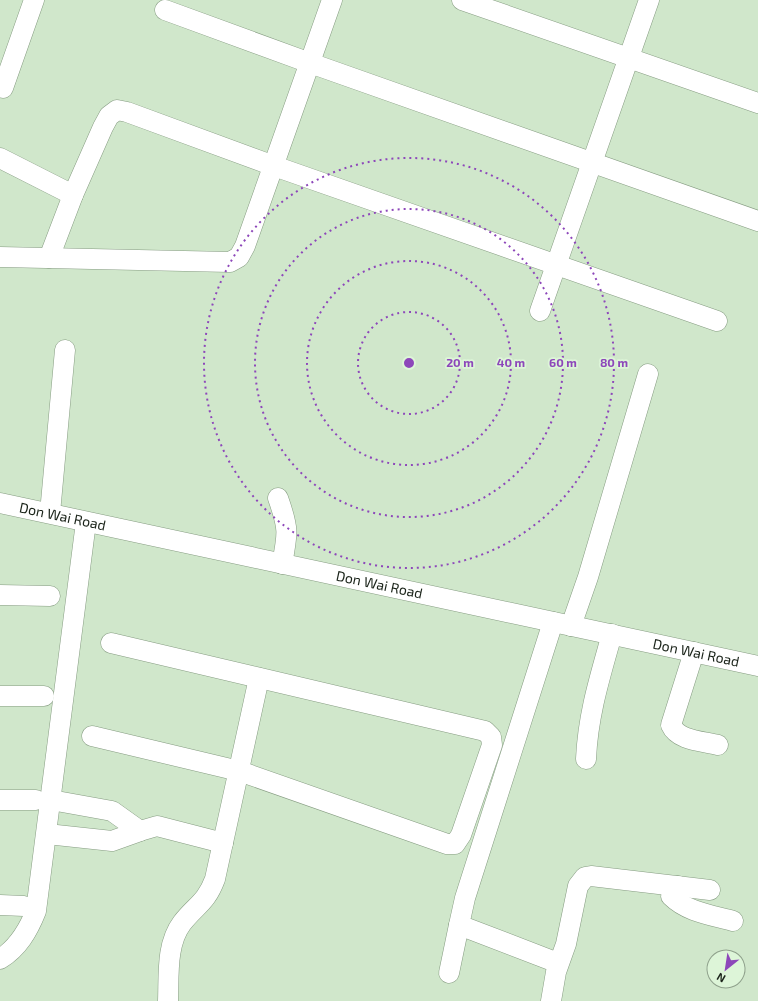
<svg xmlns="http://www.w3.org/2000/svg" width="758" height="1001" viewBox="0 0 758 1001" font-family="'Exo 2',sans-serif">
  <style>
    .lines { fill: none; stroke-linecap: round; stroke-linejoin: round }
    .minor-casing { stroke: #869c82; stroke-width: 21 }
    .minor { stroke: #fff; stroke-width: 20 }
    .ring { fill: none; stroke: #8d47ba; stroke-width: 2; stroke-dasharray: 2 4 }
    .labels { text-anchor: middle; stroke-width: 3.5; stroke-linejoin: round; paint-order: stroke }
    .street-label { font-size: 14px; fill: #1a2319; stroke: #ddf5d8 }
    .centre { fill: #8d47ba; stroke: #ddf5d8; stroke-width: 2 }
    .ring-label { font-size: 12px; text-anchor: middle; font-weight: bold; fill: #8d47ba; stroke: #ddf5d8; stroke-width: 3.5; stroke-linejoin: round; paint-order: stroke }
  </style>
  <rect width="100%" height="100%" fill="#d0e7cb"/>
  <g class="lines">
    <!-- minor casing -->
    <g class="minor-casing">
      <g id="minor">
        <polyline points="462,0 758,103"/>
        <polyline points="165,10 310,63 758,221"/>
        <polyline points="3,88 34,0"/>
        <polyline points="0,158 73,195"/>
        <polyline points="0,257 230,262 239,257 245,246 332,0"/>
        <polyline points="49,258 73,195 103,127 109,116 117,110 127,112 274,166 717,321"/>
        <polyline points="540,311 649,0"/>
        <path d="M278,498c11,31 10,35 4,66"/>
        <path id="s1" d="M0,503l758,163"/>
        <polyline points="50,513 65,350"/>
        <polyline points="0,595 50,596"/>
        <polyline points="553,622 465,898 459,925 558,963"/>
        <polyline points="571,626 588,577 648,374"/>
        <path d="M694,652l-23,73c7,16 32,16 47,20"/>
        <polyline points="0,696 44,696"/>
        <polyline points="92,736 239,771 447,844 455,844 461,835 492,745 491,737 485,731 111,643"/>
        <path d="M586,759c2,-45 14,-82 26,-125"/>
        <polyline points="0,800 36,800"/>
        <polyline points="140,831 157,826 223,843"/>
        <polyline points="47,834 112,841 140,831 112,811 51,800"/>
        <path d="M678,886l-7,10c16,16 40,19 62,25"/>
        <polyline points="0,905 24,906"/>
        <path d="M0,959c18,-11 28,-28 36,-48l50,-389"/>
        <polyline points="449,973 459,925"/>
        <path d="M168,1001c1,-25 -2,-57 14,-78 14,-18 24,-20 33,-44l44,-201"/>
        <polyline points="551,1001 556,972 566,944 578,886 585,877 591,876 710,890"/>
      </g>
    </g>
    <!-- minor -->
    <use href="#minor" class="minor"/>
  </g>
  <!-- distance rings -->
  <g class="ring">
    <circle cx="409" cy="363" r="51"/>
    <circle cx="409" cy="363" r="102"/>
    <circle cx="409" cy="363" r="154"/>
    <circle cx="409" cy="363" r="205"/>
  </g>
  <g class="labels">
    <!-- street labels -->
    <g class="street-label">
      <text dy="5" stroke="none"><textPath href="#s1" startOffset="64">Don Wai Road</textPath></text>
      <text dy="5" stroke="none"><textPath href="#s1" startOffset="388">Don Wai Road</textPath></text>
      <text dy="5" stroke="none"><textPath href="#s1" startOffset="712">Don Wai Road</textPath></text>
    </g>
  </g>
  <circle cx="409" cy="363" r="6" class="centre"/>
  <g class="ring-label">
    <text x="460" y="367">20 m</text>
    <text x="511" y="367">40 m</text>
    <text x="563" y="367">60 m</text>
    <text x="614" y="367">80 m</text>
  </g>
  <!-- north arrow -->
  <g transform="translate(726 969) rotate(210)"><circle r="19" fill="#ddf5d8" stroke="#8fa18c"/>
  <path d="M0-3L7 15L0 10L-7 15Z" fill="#8d47ba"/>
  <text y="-6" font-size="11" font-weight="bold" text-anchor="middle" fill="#1a2319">N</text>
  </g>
</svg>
